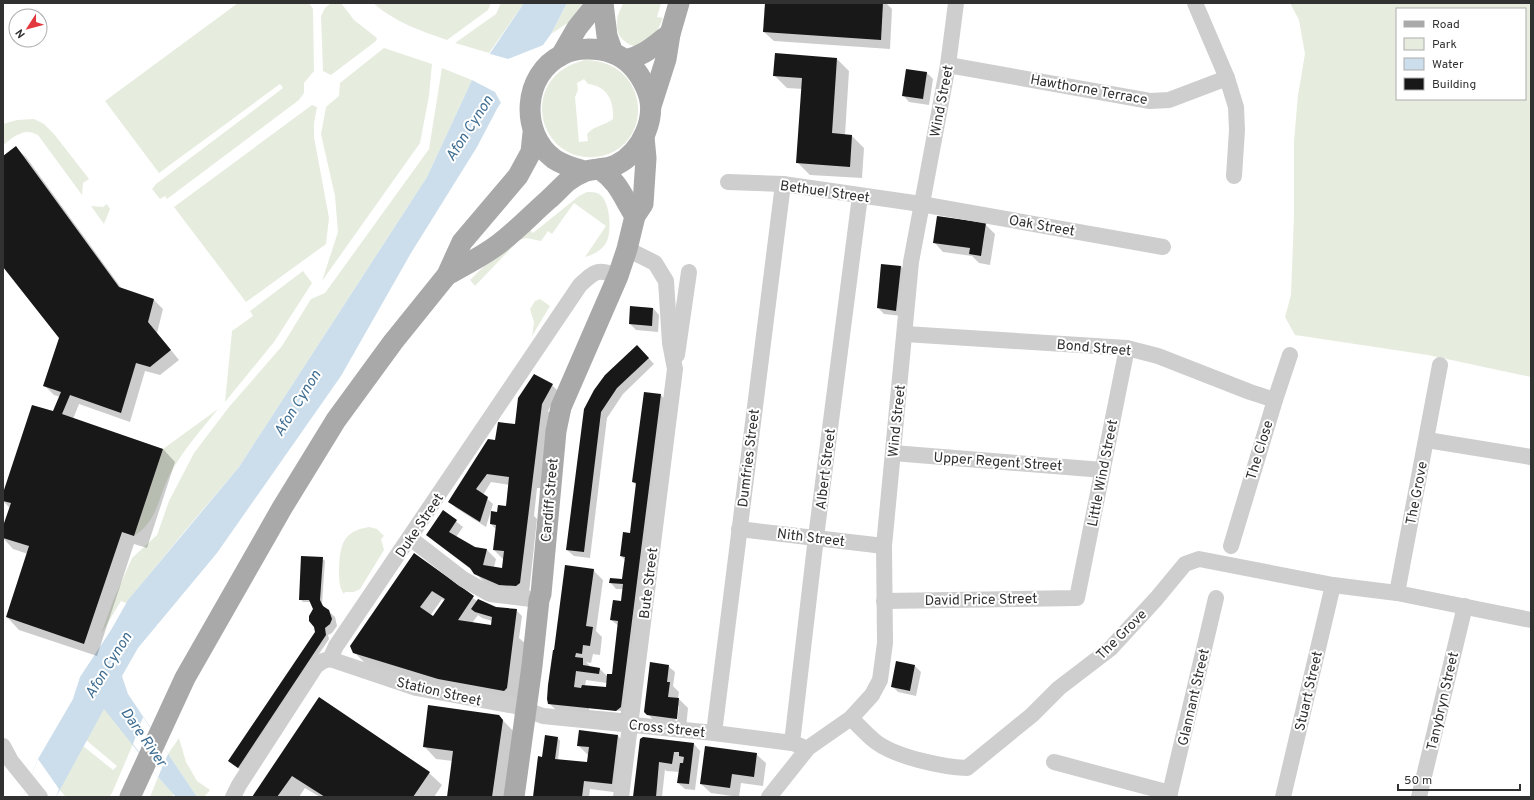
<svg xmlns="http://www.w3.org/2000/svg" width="1534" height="800" viewBox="0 0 1534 800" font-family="Overpass,sans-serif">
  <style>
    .green { fill: #e6eddf; fill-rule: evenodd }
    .water { fill: #ccdeec }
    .pier { fill: #fff }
    .shadow { fill: #0003; fill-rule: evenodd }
    .building { fill: #181818; fill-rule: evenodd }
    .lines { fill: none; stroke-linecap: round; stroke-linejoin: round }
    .minor { stroke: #cecece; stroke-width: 16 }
    .major { stroke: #a9a9a9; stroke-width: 21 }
    .labels { text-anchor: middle; stroke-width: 4; stroke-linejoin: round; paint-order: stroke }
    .street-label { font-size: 14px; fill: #313131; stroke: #fff }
    .water-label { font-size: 15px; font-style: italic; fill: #3f6e92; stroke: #fff }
  </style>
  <rect width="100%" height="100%" fill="#fff"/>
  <!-- green -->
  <g class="green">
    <polygon points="238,3 309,3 313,9 314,71 304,83 304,93 299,100 167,199 165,196 160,199 152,189 156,184 283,88 280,84 159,173 105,101"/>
    <polygon points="331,3 341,3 354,20 377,38 376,41 331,75 323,71 321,16 325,8"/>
    <path d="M373,3h118l-3,7 -41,30c-27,-9 -52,-18 -74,-37z"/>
    <polygon points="501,3 524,3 489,53 455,43 496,14"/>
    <polygon points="567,3 583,3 569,22 551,34"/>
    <path d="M623,3h38l-4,14 6,1 -7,16 -16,13c-14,-1 -25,-11 -23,-26 0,-6 4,-12 6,-18z"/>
    <path d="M1290,3h241v374l-103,-22 -133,-20 -10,-18 6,-22 3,-80v-74l4,-46 7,-41 -6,-34zM1397,9h128v90h-128z"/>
    <polygon points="384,48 432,64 429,96 420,143 322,281 338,232 335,196 321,134 326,107 339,96 340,83"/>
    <path d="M585,60c68,1 70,91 10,97 -58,5 -78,-81 -10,-97zM584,79l4,5c20,2 26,18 25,35 -9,7 -18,6 -26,15l1,7 -9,1 -4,-45 3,-7 -1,-7z"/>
    <polygon points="442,68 472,80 427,177 239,467 184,532 126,603 121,601 101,634 113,601 132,558 157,535 169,501 194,453 229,407 282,346 311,299 325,293 429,149"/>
    <polygon points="312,105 317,107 314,123 314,137 329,218 326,244 246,302 174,207"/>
    <path d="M34,119l10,5 10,10 35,45 -6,4 -1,12 -44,-60c-14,-8 -23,1 -35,10v-21l14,-4z"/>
    <path d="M587,192c4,0 9,0 12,2 11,6 13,36 8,47 -4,9 -14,14 -22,16l21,-31 -32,-23 -22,31 -4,-3 -7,10 -15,-3 -7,2 -44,46 -5,-6 41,-40 16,-13 6,6 46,-37z"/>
    <polygon points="107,204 110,209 104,224 91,206 103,207"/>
    <polygon points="303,271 312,283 274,342 225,402 232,331 253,316 250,311"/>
    <polygon points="540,299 550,306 532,336 534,322 530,309 535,301"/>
    <path d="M218,409c-17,21 -35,41 -48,65 -12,23 -12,47 -36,62l29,-87z"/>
    <path d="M369,527l8,2 7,7 -3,3 3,11 -24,39 -6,3h-9l-1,2c-5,-6 -5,-16 -5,-24 1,-24 3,-39 30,-43z"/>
    <polygon points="104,708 133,744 112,793 109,797 66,797 59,789 83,746 113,770 117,766 86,740"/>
    <polygon points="179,738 186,762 197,781 210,790 204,797 197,797 168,754"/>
    <polygon points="158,777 174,794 171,797 150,797"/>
  </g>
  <!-- water -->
  <polygon class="water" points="524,3 567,3 551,34 498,107 477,147 411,253 341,376 217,553 138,648 122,676 128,694 197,797 176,797 158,777 104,709 56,797 23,797 38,759 73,699 80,677 111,630 128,600 239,467 427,177 472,80"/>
  <!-- pier -->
  <g class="pier">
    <polygon points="546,44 502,105 495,92 470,79 487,53 508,59"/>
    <polygon points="143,717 168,754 158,777 133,744"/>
    <polygon points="38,759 59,789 56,797 23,797"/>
  </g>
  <!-- shadow -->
  <g class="shadow">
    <polygon points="766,3 886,3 892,9 890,49 774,41 764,32"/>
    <polygon points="837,59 849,71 845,135 852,136 864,148 862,178 810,175 797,162 803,89 787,88 774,75"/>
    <polygon points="927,73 933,79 929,105 909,102 903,95"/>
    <polygon points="16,148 26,157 122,289 154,300 163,309 157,333 179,360 160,375 145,371 130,422 79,404 73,419 163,449 175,462 147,548 134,544 97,656 19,630 7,617 28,554 13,549 3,538 3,530 10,508 3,501 3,496 57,414 60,397 54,395 44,385 60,338 3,264 3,157"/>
    <polygon points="985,224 995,234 990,265 979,263 972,256 943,252 934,242"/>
    <polygon points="901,266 907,273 902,316 884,314 878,308"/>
    <polygon points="631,307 653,308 659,315 658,332 636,330 630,324"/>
    <polygon points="637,346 654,364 623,394 607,418 590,558 574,556 567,550 605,376"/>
    <polygon points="552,385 558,391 548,411 551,415 541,488 537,488 534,516 537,519 529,593 509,594 485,583 473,571 434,541 443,511 463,527 456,537 475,548 487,550 496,559 494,567 503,569 504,560 494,550 496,529 491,524 498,513 507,508 510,485 491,482 483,495 493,504 486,527 456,508 449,501 496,441 516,425"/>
    <path d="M645,393l16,2 6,7 -40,311 -5,4 -63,-4 -10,-10 6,-52 38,-81 10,10 -7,51 6,6 -2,18 -7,-1 -2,9 -5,-1 5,5 8,1 9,9 5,-2 6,-49 -8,-6 11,-18 2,-13h-8l-6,-7 13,-2 2,-20 -4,-4 10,-22 6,-48 -4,-4zM586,680l21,3v5l-22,-2zM589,708l32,3v2l-32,-3z"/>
    <path d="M414,555l63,46 19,7 20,2 6,6 -3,22 7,6 -7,57 -67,-10 -85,-26 -13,-13 -2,-6zM442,599l3,2 -7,18 -8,-3zM478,615l4,3 10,3 2,5 -22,-3z"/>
    <polygon points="322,558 325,561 322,604 325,608 335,617 337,626 332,633 328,635 329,639 241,770 232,764 316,632 310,616 314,609 311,602 303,602 300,599"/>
    <polygon points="897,662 915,666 921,672 916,696 898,692 892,686"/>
    <path d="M668,666l7,6 -2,14 6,6 -1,6 10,10 -2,20 -29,-4 -12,-13zM677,706h2l-2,18h-2z"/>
    <polygon points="319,698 429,773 442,785 434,797 320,797 305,788 299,797 253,797"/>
    <polygon points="499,716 515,733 506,797 448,797 453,761 436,759 424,746"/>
    <polygon points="618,736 627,745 621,793 590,789 589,797 534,797 545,758 558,738 560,741 558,760 588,764 588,755 579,746"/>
    <polygon points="643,738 694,744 700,751 695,790 685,789 678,783 680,772 666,771 665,769 662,797 634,797"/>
    <polygon points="756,754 766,763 763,786 741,783 739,797 711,793 701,784"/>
  </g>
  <!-- building -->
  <g class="building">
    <polygon points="765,3 883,3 881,40 763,32"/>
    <polygon points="775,53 837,58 832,133 852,135 850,167 796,163 802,78 773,76"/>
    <polygon points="906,69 927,72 923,99 902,96"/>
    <polygon points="16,146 119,287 154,299 148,322 171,350 150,367 136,363 121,413 70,395 62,414 163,449 134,536 122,532 84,644 6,617 29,546 3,538 3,526 11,503 3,501 3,493 32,405 53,411 61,392 43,386 59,338 3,267 3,156"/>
    <polygon points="937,216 986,223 981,256 969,254 970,248 933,243"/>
    <polygon points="881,264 901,266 896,311 877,308"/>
    <polygon points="630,306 653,308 652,326 629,324"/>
    <polygon points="637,345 649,358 617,388 601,412 584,552 566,550 584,409 594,390 605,375"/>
    <polygon points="534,374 553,384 542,404 540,420 520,583 516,586 499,585 474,574 470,568 426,535 443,510 457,520 449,532 475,547 487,549 483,565 502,568 504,551 493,550 496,525 490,524 491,511 497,512 498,505 506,506 509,477 487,474 476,489 488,497 480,522 448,502 488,439 495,440 498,422 515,424 518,398"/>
    <polygon points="644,392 661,394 621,707 616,711 548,704 547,699 548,685 553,650 554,650 565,565 594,569 586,626 593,627 590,646 583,645 582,654 576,653 575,657 583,658 583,665 600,668 599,674 576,671 574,687 581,688 582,685 606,687 607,674 612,674 618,621 610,620 613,600 621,601 623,584 609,583 610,578 622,579 625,557 620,556 623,532 630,533 636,483 632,482"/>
    <path d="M414,553l60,43 -16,24 33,5 1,-8 -17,-5 -4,-3 7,-10 18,8 21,2 -10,79 -3,3 -66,-12 -85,-26 -3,-7zM432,591l13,8 -12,17 -13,-9z"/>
    <polygon points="301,556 323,557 320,600 323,606 329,610 332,619 330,624 325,628 326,635 238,768 228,761 315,632 314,627 309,621 309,616 313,609 309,600 299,600"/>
    <polygon points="896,661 915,665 910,691 891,687"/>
    <polygon points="650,662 669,665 667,682 670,682 668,697 679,698 677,719 647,715 644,712"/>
    <polygon points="319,697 430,772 413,797 325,797 292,776 277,797 252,797"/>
    <polygon points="428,705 499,715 503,720 492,797 447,797 453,751 423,747"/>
    <polygon points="579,730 618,735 612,784 584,781 582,797 533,797 538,756 542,757 545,735 558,737 555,759 587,762 589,747 577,746"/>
    <polygon points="643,737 694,743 689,784 677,783 680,763 683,763 684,757 679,756 679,752 674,752 672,764 659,762 656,797 633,797 640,739"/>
    <polygon points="705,746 757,753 754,777 732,774 730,788 700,784"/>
  </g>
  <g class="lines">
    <!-- minor -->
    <g class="minor">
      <polyline points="1195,3 1227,78 1236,107 1237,130 1234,176"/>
      <polyline points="948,65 1150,101 1169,100 1227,78"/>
      <polyline points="728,182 783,184 921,204 1163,247"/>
      <polyline points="905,334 1127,348 1158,356 1250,392 1275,400"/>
      <polyline points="677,355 689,272"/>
      <polyline points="1427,440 1531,457"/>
      <polyline points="893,453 1103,470"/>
      <polyline points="739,529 884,546"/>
      <polyline points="410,538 463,579 490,594 539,600"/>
      <polyline points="1231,546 1275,400 1290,355"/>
      <polyline points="1397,593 1440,365"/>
      <polyline points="884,601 1077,598 1127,348"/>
      <polyline points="330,659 416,688 515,706 543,716 714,733 792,743 801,746"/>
      <path d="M851,718c8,8 16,17 25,24 20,15 66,25 91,26l65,-53 27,-27 51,-39 46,-50 29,-35 14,-5 134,26 64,8 134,27"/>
      <polyline points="714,733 783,184"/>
      <polyline points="792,743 816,537 860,196"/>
      <polyline points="3,746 11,761 40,797"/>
      <polyline points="1054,762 1170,793"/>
      <path d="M233,797l6,-12 77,-119 7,-5 7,-2 6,-13 244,-361c16,-15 17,-16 38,-9"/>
      <polyline points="621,797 675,369 670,343 666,281 655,263 627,249"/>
      <polyline points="769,797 808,748 851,718 872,695 880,680 885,643 884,546 911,262 948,65 956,3"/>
      <polyline points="1169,797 1216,598"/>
      <polyline points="1283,797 1333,585"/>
      <polyline points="1419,797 1465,606"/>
    </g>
    <!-- major -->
    <g class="major">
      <polyline points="603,3 607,36 613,53"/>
      <polyline points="562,54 577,28 597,3"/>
      <path d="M626,60c20,-5 28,-15 44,-26"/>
      <polyline points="651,106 666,59 670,34 679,3"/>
      <path d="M600,169c20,15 22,27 35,47"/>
      <path d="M447,275c16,-9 34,-18 49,-29 19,-14 35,-31 52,-46 7,-6 13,-13 20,-19 4,-3 11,-7 16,-9 9,-4 22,-2 32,-7 26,-13 43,-49 30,-77 -7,-16 -17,-29 -34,-35 -15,-5 -36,-6 -50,2 -39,19 -43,78 -8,104 9,6 19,9 30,12"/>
      <polyline points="130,797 185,678 282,508 336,420 393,342 447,275 462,242 518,176 531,152 533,133"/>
      <polyline points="514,797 532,666 539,600 541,594 556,431 561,407 618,276 627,249 635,216 643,204 646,158 644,137"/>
    </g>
  </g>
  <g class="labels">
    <!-- street labels -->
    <g class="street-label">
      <text transform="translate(1089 89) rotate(10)" y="5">Hawthorne Terrace</text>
      <text transform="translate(941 101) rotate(-79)" y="5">Wind Street</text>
      <text transform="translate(825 191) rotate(8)" y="5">Bethuel Street</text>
      <text transform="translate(1042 225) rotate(10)" y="5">Oak Street</text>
      <text transform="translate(1094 347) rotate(5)" y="5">Bond Street</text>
      <text transform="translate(896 421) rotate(-84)" y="5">Wind Street</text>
      <text transform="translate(1259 450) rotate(-73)" y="5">The Close</text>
      <text transform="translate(748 458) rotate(-83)" y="5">Dumfries Street</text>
      <text transform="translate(998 461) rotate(4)" y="5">Upper Regent Street</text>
      <text transform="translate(825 469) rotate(-83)" y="5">Albert Street</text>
      <text transform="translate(1102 473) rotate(-79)" y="5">Little Wind Street</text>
      <text transform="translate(1416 493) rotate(-79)" y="5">The Grove</text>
      <text transform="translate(549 500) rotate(-85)" y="5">Cardiff Street</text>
      <text transform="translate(419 525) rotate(-56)" y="5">Duke Street</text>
      <text transform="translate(811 537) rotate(7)" y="5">Nith Street</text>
      <text transform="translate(648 583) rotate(-83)" y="5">Bute Street</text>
      <text transform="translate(981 599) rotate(-1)" y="5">David Price Street</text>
      <text transform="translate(1121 634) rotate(-45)" y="5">The Grove</text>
      <text transform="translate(439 691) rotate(13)" y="5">Station Street</text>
      <text transform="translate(1308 691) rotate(-77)" y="5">Stuart Street</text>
      <text transform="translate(1193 697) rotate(-77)" y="5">Glannant Street</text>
      <text transform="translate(1442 701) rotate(-77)" y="5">Tanybryn Street</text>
      <text transform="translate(667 728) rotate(6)" y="5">Cross Street</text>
    </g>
    <!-- water labels -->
    <g class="water-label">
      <text transform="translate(469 128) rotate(-57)" y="5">Afon Cynon</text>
      <text transform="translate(297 403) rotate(-58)" y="5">Afon Cynon</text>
      <text transform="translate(108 665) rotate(-58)" y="5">Afon Cynon</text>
      <text transform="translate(144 737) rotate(55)" y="5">Dare River</text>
    </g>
  </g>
  <!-- border -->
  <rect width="1534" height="800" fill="none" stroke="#313131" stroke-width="8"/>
  <!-- legend -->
  <rect x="1396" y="8" width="130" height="92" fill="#ffffff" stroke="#adadad"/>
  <rect x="1404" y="21" width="20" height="6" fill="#a9a9a9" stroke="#adadad"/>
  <text x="1432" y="28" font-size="12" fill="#313131">Road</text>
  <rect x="1404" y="38" width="20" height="12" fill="#e6eddf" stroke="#adadad"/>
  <text x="1432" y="48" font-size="12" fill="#313131">Park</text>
  <rect x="1404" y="58" width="20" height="12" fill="#ccdeec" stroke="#adadad"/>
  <text x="1432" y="68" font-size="12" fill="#313131">Water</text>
  <rect x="1404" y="78" width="20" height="12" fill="#181818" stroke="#adadad"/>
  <text x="1432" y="88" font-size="12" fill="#313131">Building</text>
  <!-- north arrow -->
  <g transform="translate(28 28) rotate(234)"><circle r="19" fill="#ffffff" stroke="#adadad"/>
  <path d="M0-3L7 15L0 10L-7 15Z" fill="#e2393e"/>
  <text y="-6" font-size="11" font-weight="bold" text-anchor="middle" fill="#313131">N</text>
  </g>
  <!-- scale -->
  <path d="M1398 784v6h122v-6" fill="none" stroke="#313131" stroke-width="2"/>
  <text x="1404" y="784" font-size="12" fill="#313131" stroke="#ffffff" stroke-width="3" paint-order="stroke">50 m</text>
</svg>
